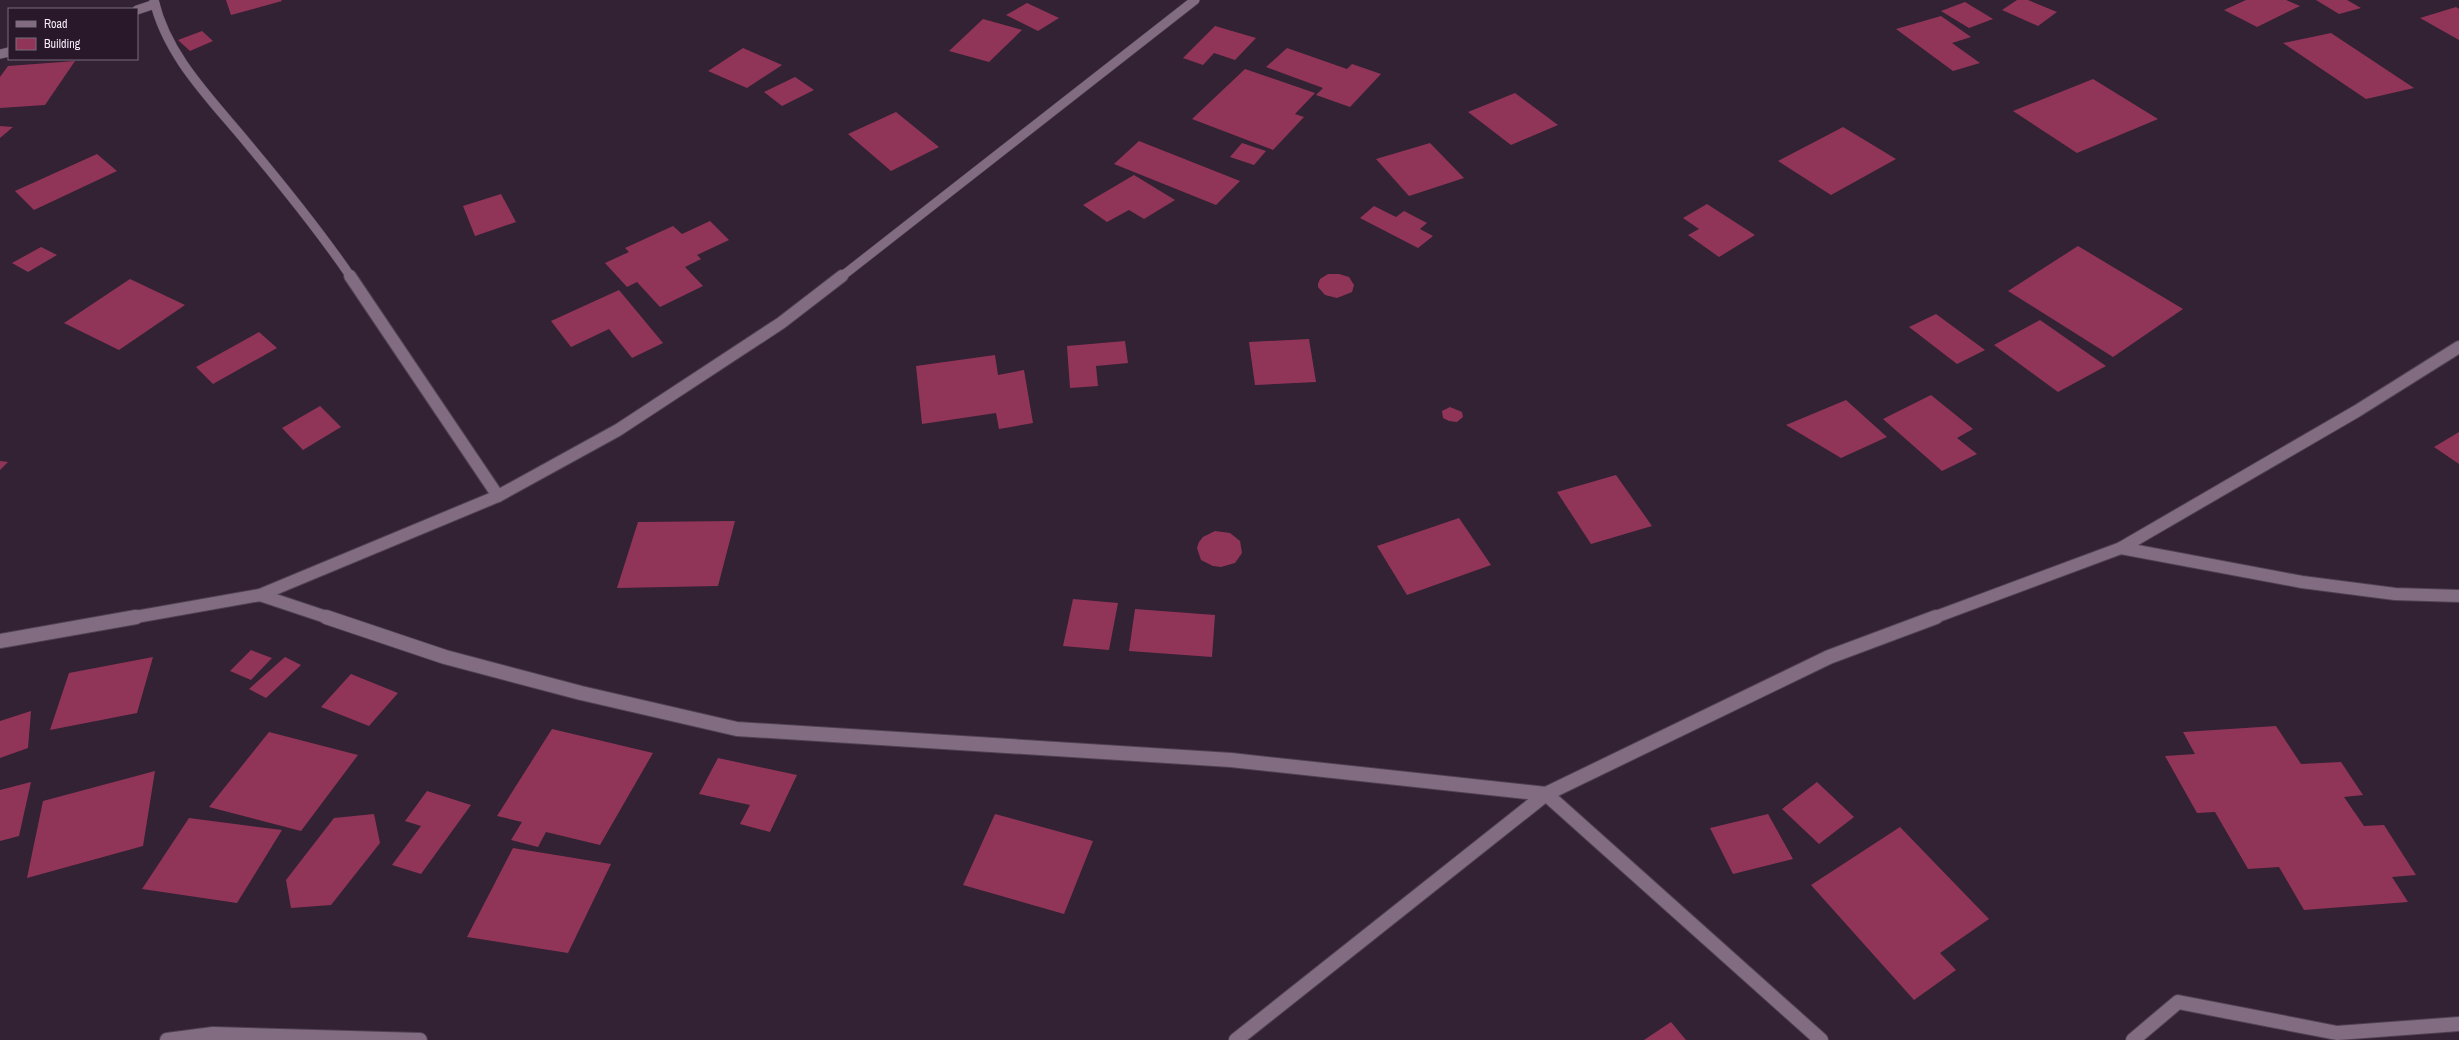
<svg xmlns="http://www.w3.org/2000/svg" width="2459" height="1040" viewBox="0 0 2459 1040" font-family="'Archivo Narrow',sans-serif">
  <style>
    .building { fill: #913558 }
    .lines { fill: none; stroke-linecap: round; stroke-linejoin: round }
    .minor-far2-casing { stroke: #4f4051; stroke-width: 10 }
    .minor-far1-casing { stroke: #4f4051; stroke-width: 14 }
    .minor-casing { stroke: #4f4051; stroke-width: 16 }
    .minor-far2 { stroke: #816c82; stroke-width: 9 }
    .minor-far1 { stroke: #816c82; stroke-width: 12 }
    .minor { stroke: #816c82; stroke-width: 14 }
  </style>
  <rect width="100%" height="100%" fill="#332134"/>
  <!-- building -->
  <g class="building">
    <polygon points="226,0 281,0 282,1 231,15"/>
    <polygon points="2017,0 2028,0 2057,12 2038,26 2002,10"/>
    <polygon points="2246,0 2286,0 2300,6 2257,27 2224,10"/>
    <polygon points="2316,0 2347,0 2361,8 2339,14"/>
    <polygon points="1965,2 1993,19 1969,28 1941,11"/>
    <polygon points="1027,3 1059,18 1038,31 1006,15"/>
    <polygon points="2456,7 2459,9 2459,40 2420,18"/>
    <polygon points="1941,16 1971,37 1952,43 1980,63 1953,71 1896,29"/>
    <polygon points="983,19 1022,30 989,62 949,51"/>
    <polygon points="1215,26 1256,38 1235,60 1214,53 1203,65 1183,58"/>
    <polygon points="202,31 213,41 190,51 178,40"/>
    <polygon points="2331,33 2414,88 2366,99 2283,43"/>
    <polygon points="743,48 782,65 747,88 708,71"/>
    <polygon points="1287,48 1347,69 1352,64 1381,74 1350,107 1316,95 1323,88 1266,67"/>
    <polygon points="75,61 45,105 0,108 0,77 8,66"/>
    <polygon points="1245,69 1315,93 1295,114 1304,117 1273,150 1192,119"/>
    <polygon points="795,77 814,90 782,106 764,92"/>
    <polygon points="2093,79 2158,119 2077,153 2013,111"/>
    <polygon points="1515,93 1558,125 1511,145 1468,112"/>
    <polygon points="896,112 939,147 891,171 848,134"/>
    <polygon points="0,126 13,127 0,138"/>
    <polygon points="1843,127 1896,159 1831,195 1778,161"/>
    <polygon points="1139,141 1240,181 1216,205 1114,164"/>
    <polygon points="1242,143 1266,151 1254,165 1230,157"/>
    <polygon points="1430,143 1464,178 1409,196 1376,159"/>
    <polygon points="97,154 117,171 34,210 15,191"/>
    <polygon points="1134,175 1175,200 1144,219 1129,210 1107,222 1083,205"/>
    <polygon points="501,194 516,222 475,236 463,206"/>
    <polygon points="1707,204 1755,235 1719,257 1688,235 1699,229 1683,218"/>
    <polygon points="1374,206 1396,217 1404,211 1427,223 1420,229 1433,236 1418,248 1360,218"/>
    <polygon points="710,221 729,240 697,255 701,259 685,267 703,286 660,307 637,282 627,287 605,263 629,252 625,248 673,226 682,234"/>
    <polygon points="2078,246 2183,309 2113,357 2008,291"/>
    <polygon points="41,247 57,255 28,272 12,263"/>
    <polygon points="1328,274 1339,274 1349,277 1354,285 1352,292 1337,298 1325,295 1318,287 1318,284 1320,279"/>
    <polygon points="130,279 185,305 119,350 64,323"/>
    <polygon points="619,290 663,343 632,358 609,329 571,347 551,321"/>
    <polygon points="1936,314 1985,350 1957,364 1909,327"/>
    <polygon points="2040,320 2106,366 2058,392 1994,345"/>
    <polygon points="259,332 277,348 213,384 196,367"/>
    <polygon points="1309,339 1316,382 1255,385 1249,342"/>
    <polygon points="1125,341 1128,363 1096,366 1098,386 1070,388 1067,346"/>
    <polygon points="995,355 998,375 1024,370 1033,423 999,429 996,413 922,424 916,366"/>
    <polygon points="1931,395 1973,429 1957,438 1977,454 1942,471 1883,419"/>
    <polygon points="1846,400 1887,437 1841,458 1786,425"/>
    <polygon points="320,406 341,427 303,450 282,428"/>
    <polygon points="1450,407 1462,412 1463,417 1457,422 1449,421 1443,418 1442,411"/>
    <polygon points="2459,432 2459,464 2434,447"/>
    <polygon points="0,461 8,462 0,470"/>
    <polygon points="1616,475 1652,526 1591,544 1557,492"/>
    <polygon points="1459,518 1491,565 1407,595 1377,546"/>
    <polygon points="735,521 718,586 617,588 638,522"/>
    <polygon points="1215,531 1230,533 1240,541 1242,553 1235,563 1221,567 1213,566 1201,560 1197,548 1199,542 1203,537"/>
    <polygon points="1073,599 1118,603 1109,650 1063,646"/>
    <polygon points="1135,609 1215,615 1212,657 1129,651"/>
    <polygon points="251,650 272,658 251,680 230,671"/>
    <polygon points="153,657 137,713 50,730 69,673"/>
    <polygon points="285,657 301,665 266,698 249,689"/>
    <polygon points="351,674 398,693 369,726 321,707"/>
    <polygon points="31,711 28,748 0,758 0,721"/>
    <polygon points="2276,726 2301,764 2341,762 2363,795 2344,797 2364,826 2384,825 2416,875 2392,877 2408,902 2304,910 2279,867 2248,869 2215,812 2197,813 2165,756 2195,754 2183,732"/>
    <polygon points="552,729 653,753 600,845 546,832 538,847 511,840 522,822 497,816"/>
    <polygon points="269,732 358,755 301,831 209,807"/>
    <polygon points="718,758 797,775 770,832 740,824 750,805 699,794"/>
    <polygon points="155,771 143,846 27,878 43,801"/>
    <polygon points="31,782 19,836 0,841 0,790"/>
    <polygon points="1817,782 1854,817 1819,844 1782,809"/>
    <polygon points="427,791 471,805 421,874 392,865 421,826 405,821"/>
    <polygon points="374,814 380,843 331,905 291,908 286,880 334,818"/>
    <polygon points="995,814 1093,841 1064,914 963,885"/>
    <polygon points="1768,814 1793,859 1733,874 1710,828"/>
    <polygon points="189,818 282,830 237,903 142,889"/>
    <polygon points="1900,827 1989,919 1940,953 1956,970 1914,1000 1811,885"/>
    <polygon points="513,848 611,864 568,953 467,937"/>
    <polygon points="1671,1022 1686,1040 1644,1040"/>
  </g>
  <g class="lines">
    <!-- minor-far2 casing -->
    <g class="minor-far2-casing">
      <g id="minor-far2">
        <path d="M154,0c13,57 58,100 94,144 36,43 71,86 103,133"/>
        <polyline points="137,10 155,4"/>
        <polyline points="0,54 9,52"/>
        <polyline points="841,277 1195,0"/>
      </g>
    </g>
    <!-- minor-far1 casing -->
    <g class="minor-far1-casing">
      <g id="minor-far1">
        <polyline points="350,276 498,496"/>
        <polyline points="2121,548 2302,582 2395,594 2459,596"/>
        <polyline points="260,595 329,618"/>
        <polyline points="130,618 260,595 498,496 618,430 781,323 842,276"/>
        <polyline points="1933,618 2121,548 2357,411 2459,347"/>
      </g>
    </g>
    <!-- minor casing -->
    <g class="minor-casing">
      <g id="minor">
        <polyline points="326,617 445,657 581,693 737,729 1231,760 1546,794 1821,1040"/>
        <polyline points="0,641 136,617"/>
        <polyline points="167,1040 213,1034 420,1040"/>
        <polyline points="1236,1040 1546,794 1829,657 1936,617"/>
        <polyline points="2133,1040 2178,1002 2337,1033 2459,1024"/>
      </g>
    </g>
    <!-- minor-far2 -->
    <use href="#minor-far2" class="minor-far2"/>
    <!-- minor-far1 -->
    <use href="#minor-far1" class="minor-far1"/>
    <!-- minor -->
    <use href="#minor" class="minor"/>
  </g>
  <!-- legend -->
  <rect x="8" y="8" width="130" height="52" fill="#29182a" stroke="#7b6c7c"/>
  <rect x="16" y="21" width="20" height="6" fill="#816c82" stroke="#7b6c7c"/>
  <text x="44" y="28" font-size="12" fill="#f6eaf7">Road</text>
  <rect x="16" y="38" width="20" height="12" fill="#913558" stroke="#7b6c7c"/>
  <text x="44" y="48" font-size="12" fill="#f6eaf7">Building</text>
</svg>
